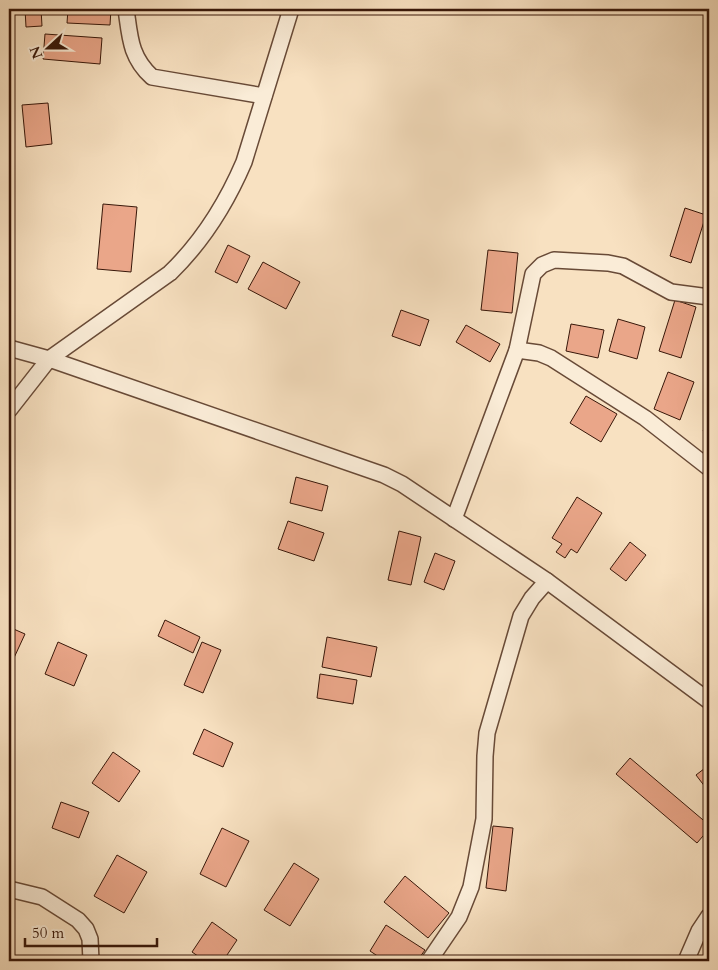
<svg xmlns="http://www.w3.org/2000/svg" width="718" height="970" viewBox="0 0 718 970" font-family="Cardo,serif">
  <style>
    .building { fill: #eaa689; stroke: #381709 }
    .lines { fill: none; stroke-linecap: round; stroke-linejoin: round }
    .street-casing { stroke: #684a37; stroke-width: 18 }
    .street { stroke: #faecd7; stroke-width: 15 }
  </style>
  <rect width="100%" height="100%" fill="#f8e1c1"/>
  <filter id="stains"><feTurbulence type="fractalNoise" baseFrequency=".004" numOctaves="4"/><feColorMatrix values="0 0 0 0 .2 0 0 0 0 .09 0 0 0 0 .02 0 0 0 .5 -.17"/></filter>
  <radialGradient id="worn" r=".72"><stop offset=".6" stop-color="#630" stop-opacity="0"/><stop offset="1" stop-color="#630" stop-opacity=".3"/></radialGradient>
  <!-- building -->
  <g class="building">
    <polygon points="25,9 41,9 42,26 26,27"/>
    <polygon points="68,9 111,9 110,25 67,23"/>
    <polygon points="45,34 102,38 100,64 43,59"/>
    <polygon points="48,103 52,144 26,147 22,105"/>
    <polygon points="103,204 137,207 131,272 97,269"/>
    <polygon points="685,208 706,215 691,263 670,256"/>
    <polygon points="228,245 250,256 237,283 215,272"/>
    <polygon points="488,250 518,253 512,313 481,310"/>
    <polygon points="263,262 300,282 286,309 248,289"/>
    <polygon points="675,300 696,307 681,358 659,351"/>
    <polygon points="401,310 429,320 420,346 392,336"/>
    <polygon points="618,319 645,327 637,359 609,351"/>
    <polygon points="571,324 604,330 598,358 566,351"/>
    <polygon points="466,325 500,344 490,362 456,342"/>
    <polygon points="668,372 694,382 680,420 654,409"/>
    <polygon points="586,396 617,414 601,442 570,423"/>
    <polygon points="709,426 709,439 703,430"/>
    <polygon points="296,477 328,486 322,511 290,503"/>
    <polygon points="577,497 602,513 577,553 571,549 565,558 556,552 562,544 552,538"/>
    <polygon points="288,521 324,533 314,561 278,549"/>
    <polygon points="399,531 421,537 411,585 388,580"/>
    <polygon points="630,542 646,555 626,581 610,569"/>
    <polygon points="435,553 455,561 444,590 424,582"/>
    <polygon points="165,620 200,637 193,653 158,636"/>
    <polygon points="9,627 25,634 13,660 9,658"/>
    <polygon points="327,637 377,647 371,677 322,667"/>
    <polygon points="58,642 87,655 74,686 45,674"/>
    <polygon points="202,642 221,650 203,693 184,685"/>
    <polygon points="320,674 357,680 353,704 317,698"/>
    <polygon points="204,729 233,743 223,767 193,754"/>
    <polygon points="113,752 140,771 119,802 92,783"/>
    <polygon points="630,758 709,825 709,829 697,843 616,774"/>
    <polygon points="709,765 709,792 696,775"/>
    <polygon points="61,802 89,812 79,838 52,828"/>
    <polygon points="493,826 513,828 506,891 486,888"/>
    <polygon points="222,828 249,841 226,887 200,874"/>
    <polygon points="117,855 147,872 124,913 94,896"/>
    <polygon points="294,863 319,879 290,926 264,910"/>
    <polygon points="405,876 449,913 428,938 384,902"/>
    <polygon points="212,922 237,940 223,961 205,961 192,952"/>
    <polygon points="386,925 425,950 417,961 385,961 370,951"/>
  </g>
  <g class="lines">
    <!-- street casing -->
    <g class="street-casing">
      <g id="street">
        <path d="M126,9c4,28 4,48 26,68l112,19"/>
        <polyline points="9,348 49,359 384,475 402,484 547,581 709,701"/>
        <polyline points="517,350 539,353 551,358 645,418 709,468"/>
        <path d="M9,410l40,-51 121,-86c32,-31 56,-69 74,-111l47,-153"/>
        <polyline points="454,519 517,350 533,274 542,265 554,260 608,263 623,266 671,292 709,297"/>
        <polyline points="9,889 42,897 78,920 86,929 90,939 91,961"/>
        <polyline points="429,961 459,917 471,887 484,819 485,756 487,733 521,616 532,598 547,581"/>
        <polyline points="686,961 699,931 709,916"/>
      </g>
    </g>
    <!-- street -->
    <use href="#street" class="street"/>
  </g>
  <!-- margin -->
  <rect width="718" height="970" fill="none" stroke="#f8e1c1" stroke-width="30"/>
  <rect x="10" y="10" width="698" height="950" fill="none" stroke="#381709" stroke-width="2.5"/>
  <rect x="15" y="15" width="688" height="940" fill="none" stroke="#381709"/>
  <!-- north arrow -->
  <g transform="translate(48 48) rotate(249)" stroke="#faecd7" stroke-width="4" paint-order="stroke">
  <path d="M0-4L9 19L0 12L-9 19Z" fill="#381709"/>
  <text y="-8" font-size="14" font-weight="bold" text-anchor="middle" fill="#381709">N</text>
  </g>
  <!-- scale -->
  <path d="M25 938v8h132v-8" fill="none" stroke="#381709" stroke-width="2.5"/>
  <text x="32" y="938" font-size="15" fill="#381709" stroke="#faecd7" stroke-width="4" paint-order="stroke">50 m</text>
  <rect width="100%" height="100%" filter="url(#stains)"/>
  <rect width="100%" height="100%" fill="url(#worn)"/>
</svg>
